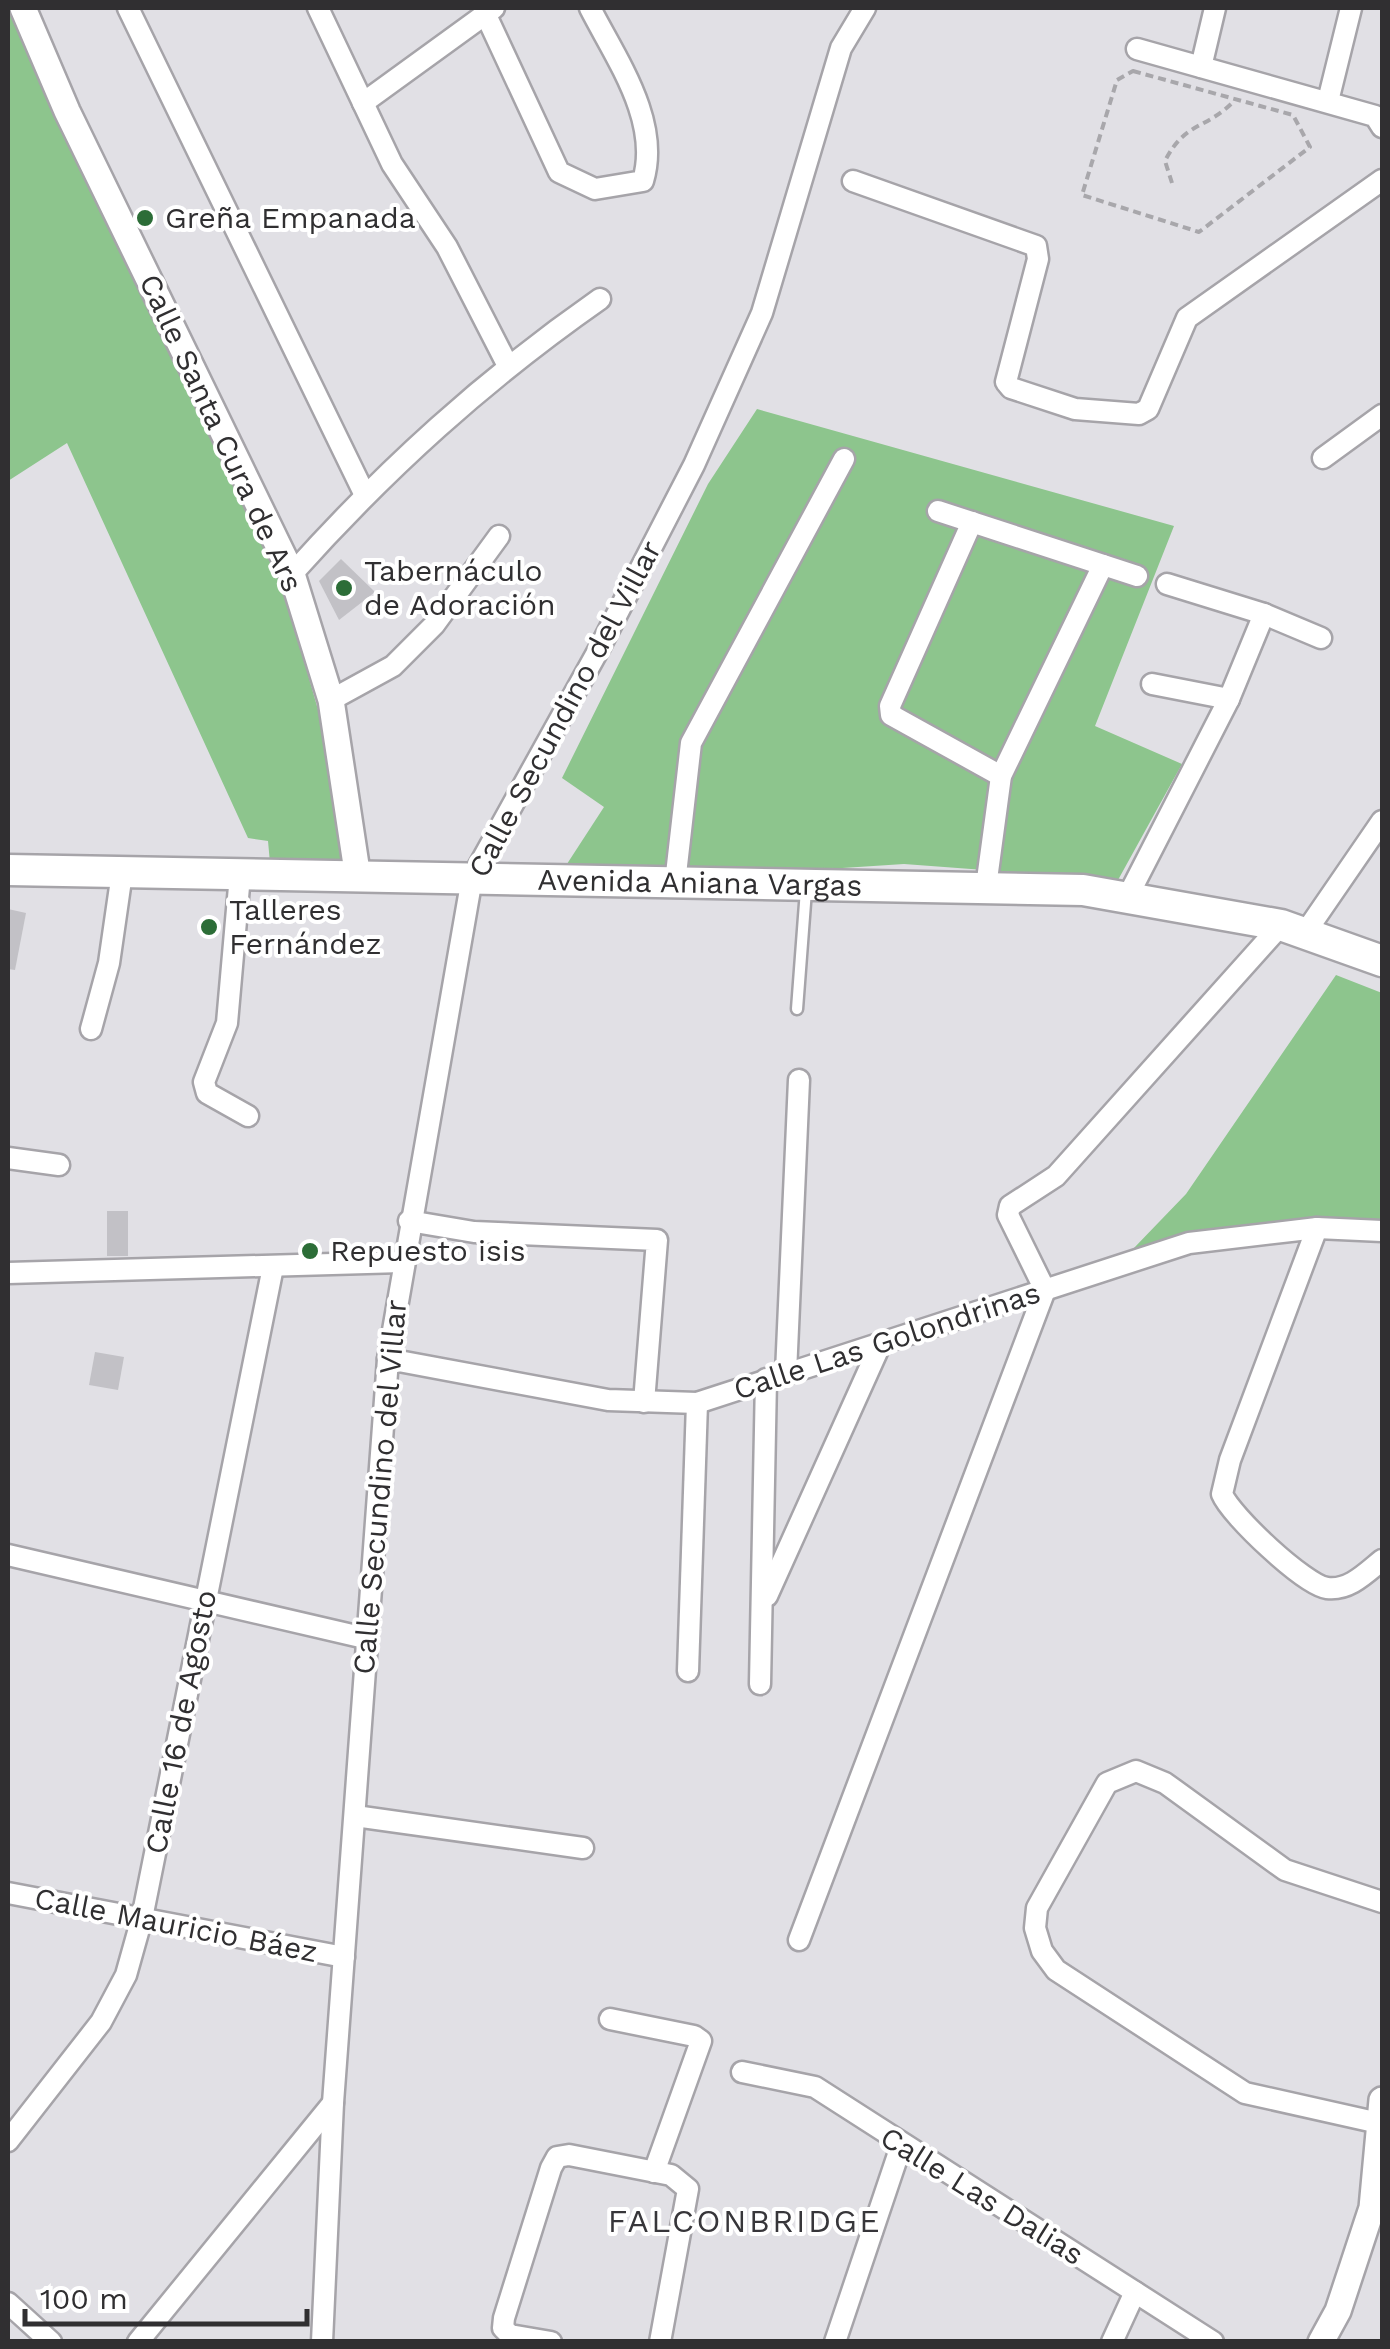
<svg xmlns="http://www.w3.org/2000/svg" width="1390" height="2349" viewBox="0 0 1390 2349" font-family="'Work Sans',sans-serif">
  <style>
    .green { fill: #8dc58d }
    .building { fill: #c2c1c6 }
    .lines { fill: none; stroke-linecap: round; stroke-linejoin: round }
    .service-casing { stroke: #a6a4a9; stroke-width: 15 }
    .minor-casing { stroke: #a6a4a9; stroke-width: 25 }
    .tertiary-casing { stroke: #a6a4a9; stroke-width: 30 }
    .secondary-casing { stroke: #a6a4a9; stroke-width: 35 }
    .path { stroke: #a8a7ab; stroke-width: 4; stroke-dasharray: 8 5; stroke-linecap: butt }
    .service { stroke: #fff; stroke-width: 10 }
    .minor { stroke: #fff; stroke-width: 20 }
    .tertiary { stroke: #fff; stroke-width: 25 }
    .secondary { stroke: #fff; stroke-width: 30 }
    .poi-dot { fill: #2c6d37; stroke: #fff; stroke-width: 4 }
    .labels { text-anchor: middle; stroke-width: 8; stroke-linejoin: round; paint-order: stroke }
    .poi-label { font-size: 30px; fill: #302f31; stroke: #fff; text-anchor: start }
    .street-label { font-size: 30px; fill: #302f31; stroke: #fff }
    .neighbourhood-label { font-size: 32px; letter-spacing: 2.5px; fill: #37363a; stroke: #fff }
  </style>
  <rect width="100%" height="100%" fill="#e1e0e5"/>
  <!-- green -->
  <g class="green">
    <polygon points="8,8 280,576 330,752 349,866 270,863 268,841 248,838 67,443 8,481"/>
    <polygon points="757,409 1174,526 1095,726 1182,764 1118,880 904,864 703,877 565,867 604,807 562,778 708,484"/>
    <path d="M1336,975l46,18v227c-85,-5 -167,6 -249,29l53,-55z"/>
  </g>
  <!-- building -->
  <g class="building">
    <polygon points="341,559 375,592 339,620 319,581"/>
    <polygon points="8,909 26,913 15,970 8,969"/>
    <rect x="107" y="1211" width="21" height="45"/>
    <polygon points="95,1352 124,1357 118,1390 89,1385"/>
  </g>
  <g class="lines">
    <!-- service casing -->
    <g class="service-casing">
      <polyline id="service" points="797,1009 806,890"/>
    </g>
    <!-- minor casing -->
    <g class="minor-casing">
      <g id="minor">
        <polyline points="128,8 364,493"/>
        <polyline points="318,8 392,164 447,247 507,364"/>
        <path d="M485,13l74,159 36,17 48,-8c18,-60 -27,-122 -53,-173"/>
        <polyline points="1137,49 1375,116 1382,127"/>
        <polyline points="1201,67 1215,8"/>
        <polyline points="1328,101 1351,8"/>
        <polyline points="363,103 494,8"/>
        <polyline points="853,181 1036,246 1038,259 1006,382 1011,388 1075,409 1139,414 1148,409 1187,318 1382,180"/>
        <polyline points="1323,458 1382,415"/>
        <polyline points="938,511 1137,576"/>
        <polyline points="972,522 890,706 891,715 1001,776"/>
        <path d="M292,574c94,-105 192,-194 308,-275"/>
        <polyline points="1167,584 1264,614 1321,638"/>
        <polyline points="1152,684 1229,699"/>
        <polyline points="331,700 393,666 434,625 499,536"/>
        <polyline points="240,875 227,1023 204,1082 207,1093 248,1116"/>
        <polyline points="675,883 691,743 844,459"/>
        <polyline points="986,887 1001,776 1103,565"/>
        <polyline points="1128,896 1229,699 1264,614"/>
        <polyline points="1305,933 1382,821"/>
        <polyline points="91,1029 109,963 122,873"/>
        <polyline points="8,1158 59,1165"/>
        <polyline points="409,1221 474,1232 657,1240 644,1402"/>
        <path d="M1317,1228l-87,232 -8,34c9,22 83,91 105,94 22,3 39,-15 55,-28"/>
        <polyline points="8,1273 402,1262"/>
        <polyline points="388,1359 608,1400 697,1403 1189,1243 1317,1228 1382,1231"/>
        <polyline points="786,1373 799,1080"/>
        <polyline points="8,1555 365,1638"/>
        <polyline points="767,1596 881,1343"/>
        <polyline points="688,1671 697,1403"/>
        <polyline points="760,1684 766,1379"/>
        <polyline points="355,1816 583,1848"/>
        <polyline points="8,1893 344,1957"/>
        <polyline points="799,1940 1045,1290 1008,1215 1010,1206 1056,1176 1281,925"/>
        <polyline points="610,2019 694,2036 701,2041 654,2172"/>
        <polyline points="742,2072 815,2087 1213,2342"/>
        <polyline points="1379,2123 1245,2093 1056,1970 1042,1951 1035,1928 1037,1908 1107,1783 1136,1771 1165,1783 1285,1870 1382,1902"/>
        <polyline points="8,2141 101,2022 126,1975 142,1918 273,1267"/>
        <polyline points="8,2303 51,2342"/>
        <polyline points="138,2342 333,2103"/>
        <polyline points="322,2342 333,2103 388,1359 472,878 599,649 694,465 762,313 841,48 865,8"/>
        <polyline points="551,2342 510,2335 503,2328 504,2318 551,2168 557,2157 569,2155 671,2175 688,2189 660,2342"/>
        <polyline points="835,2342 901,2146"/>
        <polyline points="1112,2342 1135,2292"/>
      </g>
    </g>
    <!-- tertiary casing -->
    <g class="tertiary-casing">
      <g id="tertiary">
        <polyline points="23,8 67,111 292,574 331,700 358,878"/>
        <polyline points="1321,2342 1338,2311 1372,2208 1382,2100"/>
      </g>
    </g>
    <!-- secondary casing -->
    <g class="secondary-casing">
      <g id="secondary">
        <path id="s1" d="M8,870l1075,20 198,35 101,36"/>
      </g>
    </g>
    <!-- path -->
    <g class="path">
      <polygon points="1133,71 1293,115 1310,147 1199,232 1082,195 1117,80"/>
      <path d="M1172,183l-7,-22c20,-40 41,-31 69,-60"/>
    </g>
    <!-- service -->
    <use href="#service" class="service"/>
    <!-- minor -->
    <use href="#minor" class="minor"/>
    <!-- tertiary -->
    <use href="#tertiary" class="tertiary"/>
    <!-- secondary -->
    <use href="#secondary" class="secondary"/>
  </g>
  <!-- markers -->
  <g class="poi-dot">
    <circle cx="145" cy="218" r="10"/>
    <circle cx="344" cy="588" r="10"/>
    <circle cx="209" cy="927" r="10"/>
    <circle cx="310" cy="1251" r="10"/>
  </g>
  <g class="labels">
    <!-- poi labels -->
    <g class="poi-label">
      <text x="165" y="228">Greña Empanada</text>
      <text x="364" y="581">Tabernáculo<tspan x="364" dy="34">de Adoración</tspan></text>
      <text x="229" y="920">Talleres<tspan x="229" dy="34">Fernández</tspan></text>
      <text x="330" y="1261">Repuesto isis</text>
    </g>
    <!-- street labels -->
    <g class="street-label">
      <text transform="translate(221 433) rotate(65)" y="10">Calle Santa Cura de Ars</text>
      <text transform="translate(565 709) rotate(-62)" y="10">Calle Secundino del Villar</text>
      <text dy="10" stroke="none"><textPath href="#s1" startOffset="692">Avenida Aniana Vargas</textPath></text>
      <text transform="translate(887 1341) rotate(-18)" y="10">Calle Las Golondrinas</text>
      <text transform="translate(380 1487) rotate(-85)" y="10">Calle Secundino del Villar</text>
      <text transform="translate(181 1722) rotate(-79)" y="10">Calle 16 de Agosto</text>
      <text transform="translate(176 1925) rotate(11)" y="10">Calle Mauricio Báez</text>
      <text transform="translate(982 2196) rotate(32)" y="10">Calle Las Dalias</text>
    </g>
    <!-- neighbourhood labels -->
    <g class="neighbourhood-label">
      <text x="745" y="2232">FALCONBRIDGE</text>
    </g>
  </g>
  <!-- border -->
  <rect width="1390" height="2349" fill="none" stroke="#302f31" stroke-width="20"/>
  <!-- scale -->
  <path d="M25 2309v15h282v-15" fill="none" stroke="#302f31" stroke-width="5"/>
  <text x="40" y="2309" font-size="30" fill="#302f31" stroke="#ffffff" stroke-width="8" paint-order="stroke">100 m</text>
</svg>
